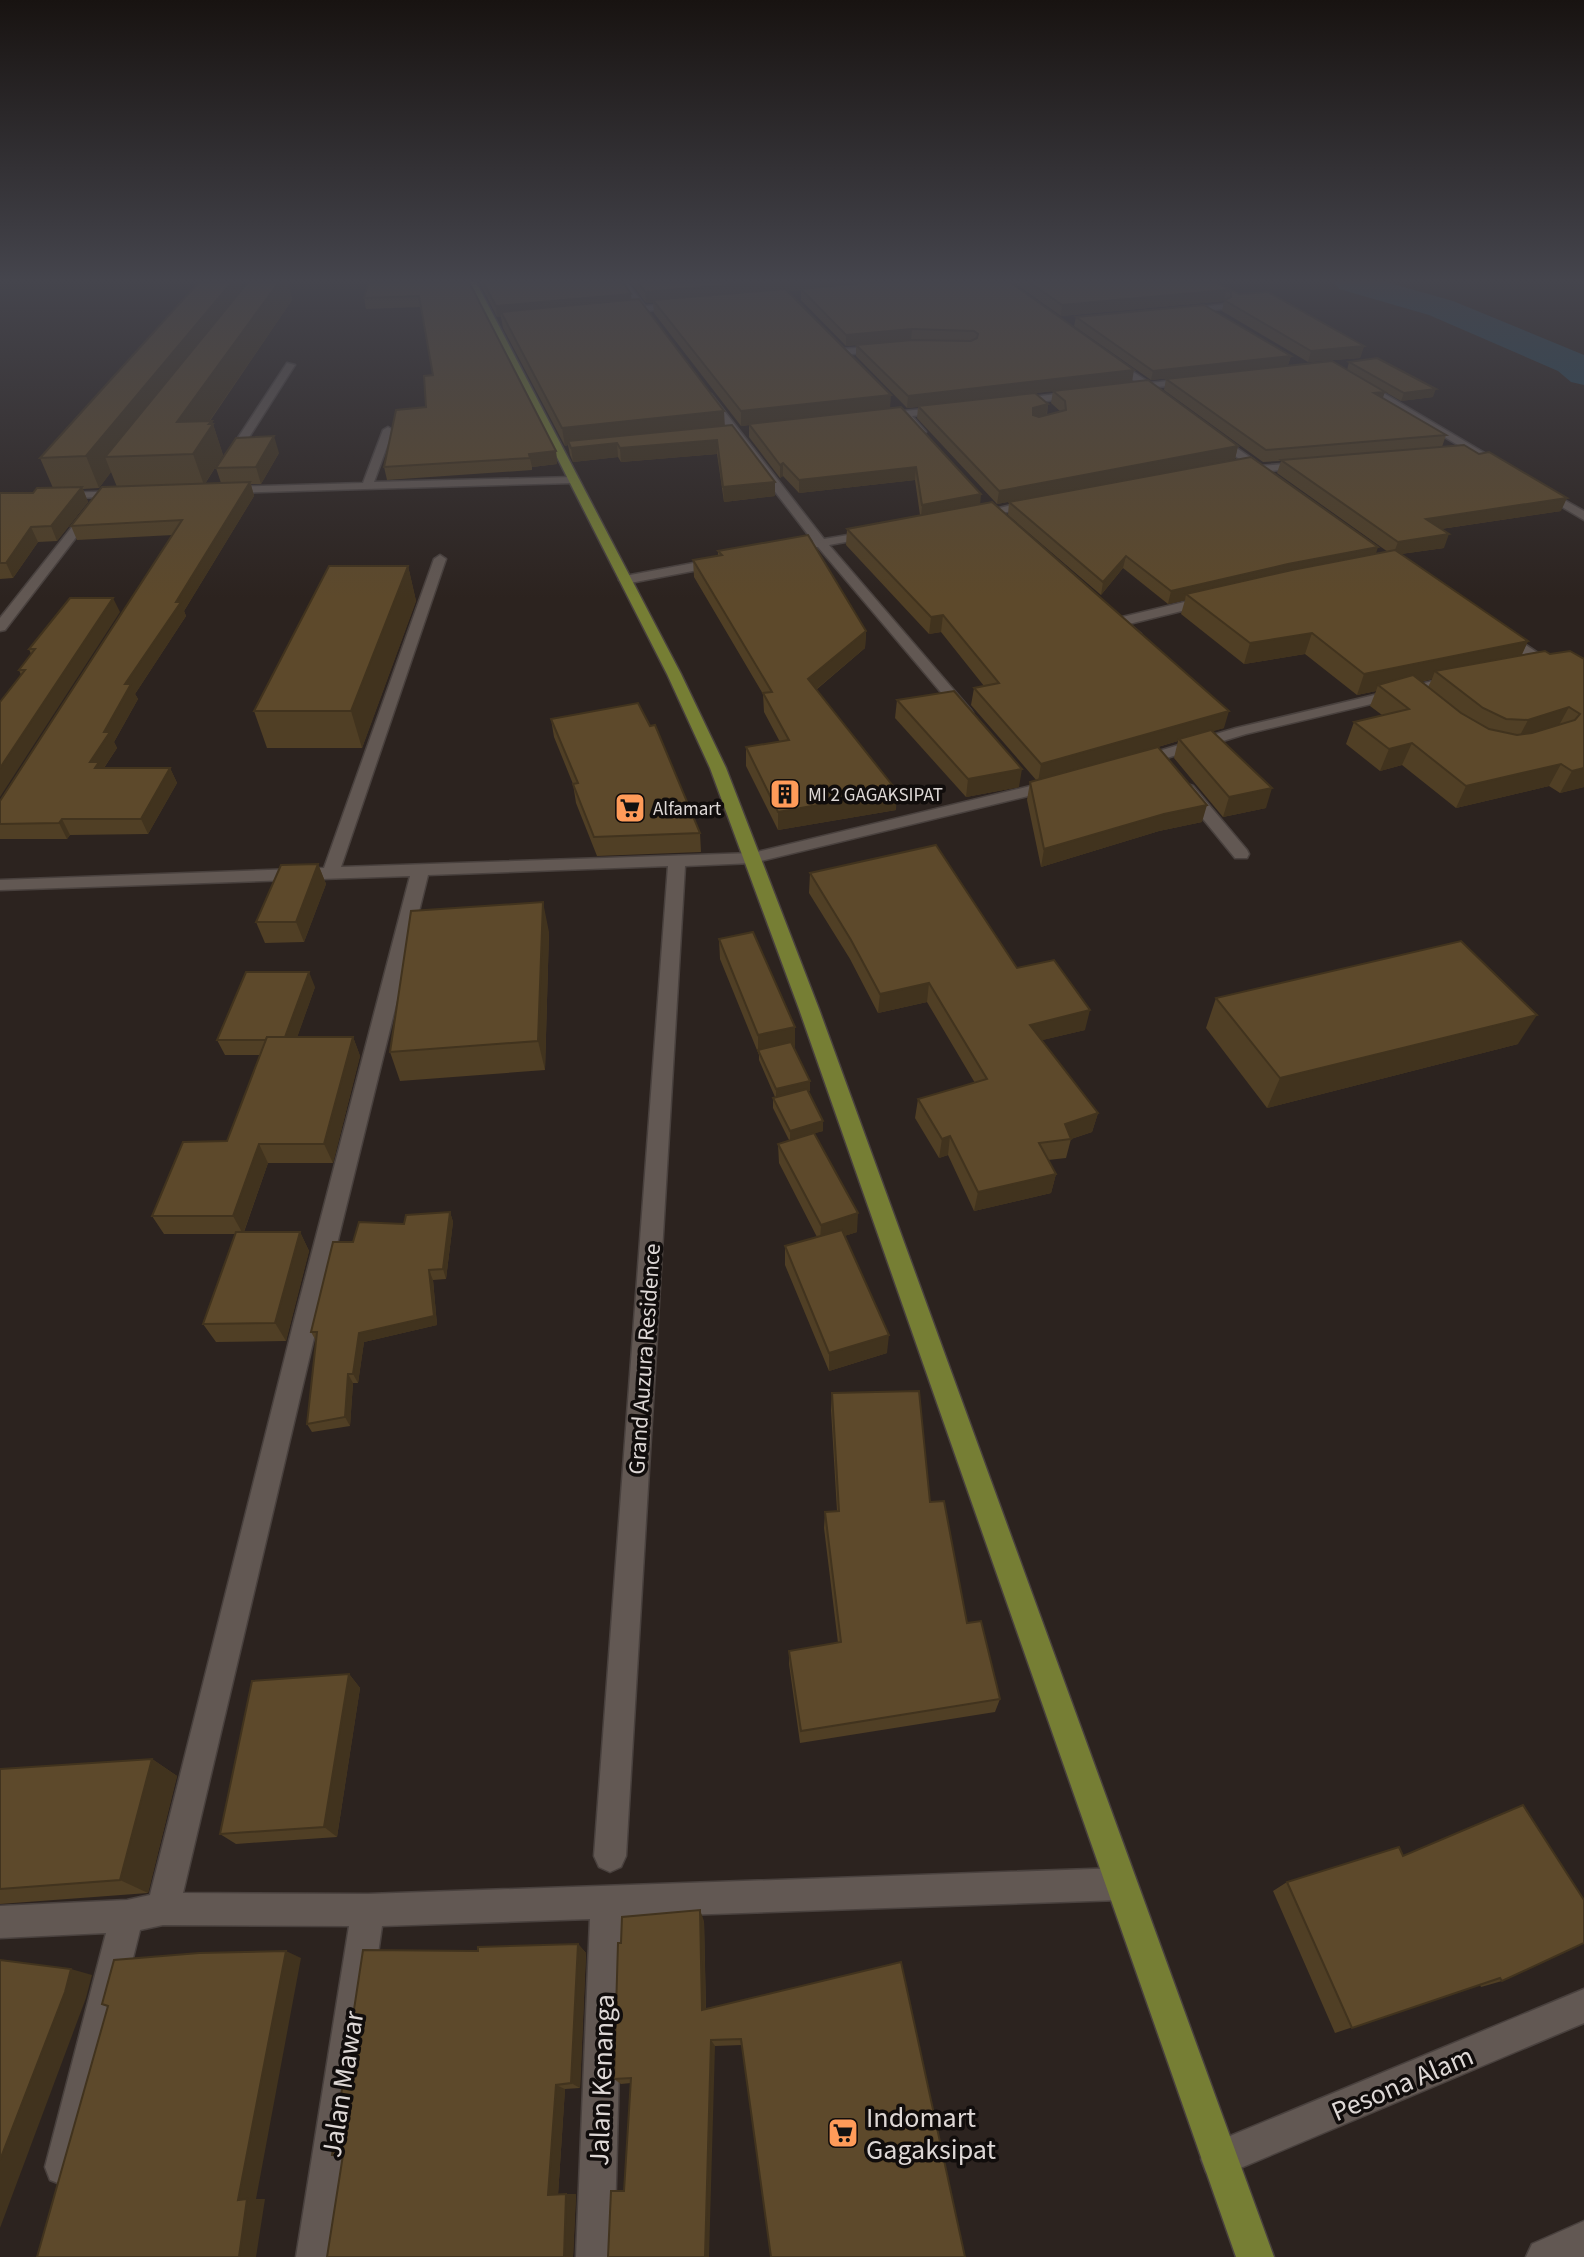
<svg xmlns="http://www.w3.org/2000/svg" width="1584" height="2257" viewBox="0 0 1584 2257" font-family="'Source Sans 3',sans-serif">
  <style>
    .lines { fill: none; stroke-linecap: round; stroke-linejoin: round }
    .river { fill: #264a5d; fill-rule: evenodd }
    .minor-casing { stroke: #49413e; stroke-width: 3 }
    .major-casing { stroke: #49413e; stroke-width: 3 }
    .minor { fill: #625853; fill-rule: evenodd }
    .major { fill: #767e34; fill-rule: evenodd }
    .wall { fill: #503f25; fill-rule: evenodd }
    .shaded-wall { fill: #41331e }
    .building { fill: #5d492b; stroke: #41331e; stroke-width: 2 }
    .labels { text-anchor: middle; stroke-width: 7; stroke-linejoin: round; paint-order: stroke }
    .far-poi-label { font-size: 19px; fill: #ded8d6; stroke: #110d0c; text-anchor: start }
    .street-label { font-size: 23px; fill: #ded8d6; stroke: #110d0c }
    .near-street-label { font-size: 28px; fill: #ded8d6; stroke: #110d0c }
    .near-poi-label { font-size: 28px; fill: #ded8d6; stroke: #110d0c; text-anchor: start }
  </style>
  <rect width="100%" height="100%" fill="#2c231f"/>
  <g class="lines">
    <!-- river -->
    <polygon class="river" points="1334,282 1386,282 1453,301 1584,355 1584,385 1571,382 1558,371 1429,315 1339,289"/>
    <!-- minor casing -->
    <g class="minor-casing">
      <g id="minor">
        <polygon points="619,282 627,282 645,306 681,303 685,306 681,309 640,311"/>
        <polygon points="1226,304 1226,308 1223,309 1182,313 1178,310"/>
        <polygon points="887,346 889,348 884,351 841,355 836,352 841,349"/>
        <polygon points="1109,356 1150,383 1194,378 1199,381 1194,384 1144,388 1106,361 1104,359"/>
        <polygon points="287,363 295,365 232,464 224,464 222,462"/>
        <polygon points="1357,381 1363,381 1510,468 1500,470 1357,385"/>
        <polygon points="1081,391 1085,392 1085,396 1016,405 1011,402 1016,399"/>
        <polygon points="703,394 711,394 824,539 878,530 878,536 829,545 971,710 973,713 971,716 961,716 818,547 806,548 806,542 813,541 703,398"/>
        <polygon points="945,407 949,408 949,412 912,416 926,432 921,435 899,414 904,411"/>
        <polygon points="388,427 393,430 374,482 573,477 579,480 573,483 226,493 220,490 226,487 363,483 383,430"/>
        <polygon points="1215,433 1254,460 1254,464 1246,464 1211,438 1210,436"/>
        <polygon points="1306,462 1312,465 1310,467 1260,472 1254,469 1260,466"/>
        <polygon points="1541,487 1584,511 1584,520 1537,492 1537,488"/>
        <polygon points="124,491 128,492 128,496 0,501 0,495"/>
        <polygon points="1036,499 1042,503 1040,505 1002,513 1016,525 1010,529 987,511"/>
        <polygon points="87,508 97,510 5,630 0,631 0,618"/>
        <polygon points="440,555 446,559 341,867 753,853 1055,780 1063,785 1061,788 753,863 685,866 626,1856 621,1867 610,1872 599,1867 594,1856 668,866 428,875 318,1321 183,1893 368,1894 1121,1868 1132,1873 1137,1884 1132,1895 1121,1900 623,1917 614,2257 576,2257 590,1919 382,1926 334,2257 296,2257 349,1926 163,1925 140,1930 81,2167 76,2180 63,2185 50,2180 45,2167 106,1933 0,1938 0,1906 127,1900 150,1895 294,1321 410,876 0,890 0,880 324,868 434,559"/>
        <polygon points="720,558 724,559 724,565 625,584 619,580 625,576"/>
        <polygon points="1209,596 1214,597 1214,603 1129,624 1141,634 1141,640 1131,640 1112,622 1114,619"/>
        <polygon points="1500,630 1505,631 1553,663 1546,667 1541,666 1495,637 1493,634"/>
        <polygon points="1458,675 1463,676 1463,682 1246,734 1137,767 1129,762 1132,759 1236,728"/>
        <polygon points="1187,784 1193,786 1247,850 1249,854 1247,858 1235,858 1181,792 1179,789"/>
        <polygon points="1584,1989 1584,2023 1219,2177 1206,2172 1201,2159 1206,2146"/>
        <polygon points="1584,2221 1584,2257 1526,2257 1532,2244"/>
      </g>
    </g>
    <!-- major casing -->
    <g class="major-casing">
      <polygon id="major" points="468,282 476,282 681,674 726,768 819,1009 1274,2257 1236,2257 799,1009 710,768 667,674"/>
    </g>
    <!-- minor -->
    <use href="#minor" class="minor"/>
    <!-- major -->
    <use href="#major" class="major"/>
  </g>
  <!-- wall -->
  <g class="wall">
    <polygon points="245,282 288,282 292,300 210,421 212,421 223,455 205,484 221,483 216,468 279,453 261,484 251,484 254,496 184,611 186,616 135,694 138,699 114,742 117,748 104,768 170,768 177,783 148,834 70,835 67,839 0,839 0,801 173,535 77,540 71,526 117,487 111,472 99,488 83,489 88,502 57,541 38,542 13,578 0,579 0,493 33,493 53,488 40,458 243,288 246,285"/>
    <polygon points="469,282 556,451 557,464 532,467 532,470 387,480 384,467 426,407 433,375 421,307 366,309 364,298"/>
    <polygon points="479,282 623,282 632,300 725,426 775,482 775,496 724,502 717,454 621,462 618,457 573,462 570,455 568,445 565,446 503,328 501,317 497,317"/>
    <path d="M630,282h380l122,100 106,64 -3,13 -238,45 -80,-86 1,-11 -11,1 -51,-52v-11l-10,1 -45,-46v-10l-14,1 103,117 90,96 244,224 -12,3 54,77 -43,9 -49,-59 4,-17 -20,6 44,75 -43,9 -118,36 -14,-67 3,-18 7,-1 -66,-76 3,-17 10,-2 -43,-54 -12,2 -83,-89 1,-16 73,-14 -5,-35 -116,13 -16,-17 -3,2 -31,-41v-12l-8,1 -87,-113 -1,-10h-7zM1053,391l-2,12 10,9 -14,3 1,-11 -13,-11z"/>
    <polygon points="1013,282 1215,282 1239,294 1364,346 1360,358 1308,362 1222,311 1224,301 1061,316"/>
    <polygon points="1076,317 1291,356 1288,365 1151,380 1074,326"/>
    <polygon points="1349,362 1433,397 1401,401 1347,370"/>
    <path d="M1166,379l217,20 63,36 -4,12 119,64 -120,18 3,19 -43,6 127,87 -7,15 29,-2 34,5v128l-24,6 -11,-7 -93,22 -54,-43 -22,6 -34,-27 8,-22 28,-7 -12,-9 6,-15 -19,4 -52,-41 -61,10 -63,-50 4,-14 -17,4 -45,-36 -22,27 -93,-80 1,-13 367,52 12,-2 -111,-79 4,-12 -18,1 -99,-72zM1432,679l-4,8 -7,-5z"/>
    <polygon points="718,551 866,631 865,648 816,690 896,810 778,830 746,766 746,747 780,742 764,712 763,694 694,577 693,560 718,556"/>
    <polygon points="408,566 416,601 362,748 267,748 254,711"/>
    <polygon points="120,612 21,675 19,670 31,654 29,649"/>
    <polygon points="897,700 1019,787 966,797 895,718"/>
    <polygon points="551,719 700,833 701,852 597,856 576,803 573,784 554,737"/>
    <polygon points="318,864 326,884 304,942 265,943 256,922"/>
    <polygon points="810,873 1017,968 1085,1030 1042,1040 1098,1113 1092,1132 1071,1139 1066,1158 1048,1160 1056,1174 1051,1193 974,1211 948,1155 939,1158 915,1118 918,1099 975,1083 927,1002 878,1013 850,959 809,893"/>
    <polygon points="549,932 545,1070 400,1081 390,1052"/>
    <polygon points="719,939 795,1027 794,1047 810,1091 808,1091 823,1131 814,1133 857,1232 844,1236 887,1353 829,1371 785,1265 785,1246 817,1237 779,1163 778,1144 789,1140 773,1108 773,1098 775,1097 759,1060 759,1055 720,959"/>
    <polygon points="315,987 297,1037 353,1037 360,1056 333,1163 268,1163 244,1232 300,1232 309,1251 286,1341 216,1342 203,1324 235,1234 164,1234 152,1216 227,1141 260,1055 225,1055 217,1040"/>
    <polygon points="1216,998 1518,1044 1267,1108 1206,1028"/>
    <polygon points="450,1212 453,1222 446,1279 433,1280 437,1325 364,1342 358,1383 353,1383 350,1426 312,1432 307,1424 316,1341 311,1332 353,1242"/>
    <polygon points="832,1393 930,1502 967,1623 1000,1699 995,1712 800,1743 789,1664 789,1651 838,1643 824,1528 825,1512 837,1511 831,1410"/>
    <polygon points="349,1674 360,1688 337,1837 236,1844 220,1834"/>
    <polygon points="152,1759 177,1776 148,1893 0,1904 0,1769"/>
    <polygon points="1403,1856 1502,1981 1481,1987 1480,1985 1335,2033 1273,1891 1287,1882"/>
    <polygon points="704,1921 706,2009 901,1962 742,2045 715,2046 624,2191 631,2083 621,2084 614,2079 621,1943"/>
    <polygon points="578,1944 586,1953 580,2088 565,2089 558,2195 576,2194 573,2257 343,2156 332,2155 478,1951"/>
  </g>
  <!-- shaded-wall -->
  <g class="shaded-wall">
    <polygon points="232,282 241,282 247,301 105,457 111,472 99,488 86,456"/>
    <polygon points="279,282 288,282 292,300 188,452 177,422"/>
    <polygon points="764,282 887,282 655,302 653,300 653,303 646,303 645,292"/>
    <polygon points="1226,290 1224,301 1061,316 1062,305"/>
    <polygon points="631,294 632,305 501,312 501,317 497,317 496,306"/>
    <polygon points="912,329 911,340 846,346 846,335"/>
    <polygon points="1364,346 1360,358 1308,362 1311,351"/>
    <polygon points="1291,356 1288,365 1151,380 1153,371"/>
    <polygon points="1134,370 1132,382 907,408 908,396"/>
    <polygon points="1436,389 1433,397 1401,401 1404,393"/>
    <polygon points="1385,392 1381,403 1374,393"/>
    <polygon points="891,395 890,410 741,426 741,411"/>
    <polygon points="1048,404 1046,416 1031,420 1033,408"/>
    <polygon points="724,411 725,428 568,441 568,445 565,446 562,428"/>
    <polygon points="212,421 223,455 204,485 193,454"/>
    <polygon points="274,436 279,453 261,484 256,467"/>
    <polygon points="717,440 717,454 621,462 620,448"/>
    <polygon points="617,443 618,457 573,462 571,448"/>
    <polygon points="1238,446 1235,459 997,504 999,491"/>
    <polygon points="556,451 557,464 532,467 529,454"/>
    <polygon points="783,463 783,476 780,478 780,465"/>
    <polygon points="916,467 915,480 799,493 799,480"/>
    <polygon points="250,482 254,496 184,611 186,616 135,694 138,699 114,742 117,748 103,769 103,784 90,762 125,684"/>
    <polygon points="775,482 775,496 724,502 723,487"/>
    <polygon points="82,487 88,502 57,541 51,526"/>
    <polygon points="981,494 980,507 921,518 922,505"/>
    <polygon points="1567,498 1561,511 1420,532 1426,519"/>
    <polygon points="31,527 38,542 13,578 6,563"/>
    <polygon points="1449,534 1444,548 1393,555 1398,542"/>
    <polygon points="1378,547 1374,560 1186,594 1185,600 1168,604 1171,591 1288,564"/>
    <polygon points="1126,556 1123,568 1101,595 1103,582"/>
    <polygon points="408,566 416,601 362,748 351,711"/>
    <polygon points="113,598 120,612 0,797 0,768"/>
    <polygon points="943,615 941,632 929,634 931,617"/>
    <polygon points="866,631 865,648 807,697 808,679"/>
    <polygon points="1312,633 1305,654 1244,664 1250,643"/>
    <polygon points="1528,641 1519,661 1435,671 1432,679 1385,689 1378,685 1376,691 1357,695 1364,674"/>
    <polygon points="1569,707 1557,729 1517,741 1528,720"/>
    <polygon points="1229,711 1224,728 1180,741 1179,739 1178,741 1038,782 1041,764"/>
    <polygon points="1412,743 1402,765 1380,771 1389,749"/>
    <polygon points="1561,764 1549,786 1456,808 1466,786"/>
    <polygon points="170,768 177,783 148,834 141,819"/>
    <polygon points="1584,768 1584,787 1560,793 1572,771"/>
    <polygon points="1022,769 1019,787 966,797 968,779"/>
    <polygon points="1272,788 1266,808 1223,817 1229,797"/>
    <polygon points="897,791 896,810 778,830 778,812"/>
    <polygon points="1207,805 1202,822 1159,831 1041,867 1044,849 1164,814"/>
    <polygon points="62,819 70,835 67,839 59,823"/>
    <polygon points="318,864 326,884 304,942 296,922"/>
    <polygon points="543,902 549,932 545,1070 538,1041"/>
    <polygon points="309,972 315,987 291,1055 284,1040"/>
    <polygon points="929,983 927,1002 878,1013 880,994"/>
    <polygon points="1090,1010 1085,1030 1026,1044 1030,1025"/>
    <polygon points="1537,1015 1518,1044 1267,1108 1280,1078"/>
    <polygon points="795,1027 795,1047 760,1055 758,1050 758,1055 758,1035"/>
    <polygon points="353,1037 360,1056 333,1163 324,1144"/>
    <polygon points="810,1081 810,1091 776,1099 776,1089"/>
    <polygon points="1098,1113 1092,1132 1071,1139 1065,1124"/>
    <polygon points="823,1121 823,1131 790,1141 790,1131"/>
    <polygon points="950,1136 948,1155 939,1158 942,1139"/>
    <polygon points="259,1144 268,1163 243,1234 233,1216"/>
    <polygon points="1056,1174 1051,1193 974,1211 978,1192"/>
    <polygon points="450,1212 453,1222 446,1279 443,1269"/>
    <polygon points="858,1213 857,1232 820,1244 821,1225"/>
    <polygon points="300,1232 309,1251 286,1341 275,1323"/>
    <polygon points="429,1270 433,1280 437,1325 364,1342 358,1383 353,1374 359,1333"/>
    <polygon points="889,1335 887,1353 829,1371 829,1353"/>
    <polygon points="348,1374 353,1383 350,1426 345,1417"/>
    <polygon points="349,1674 360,1688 337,1837 324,1827"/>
    <polygon points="152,1759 177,1776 148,1893 120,1880"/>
    <polygon points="700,1910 704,1921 706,2017 702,2010"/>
    <polygon points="578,1944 586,1953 580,2088 571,2083"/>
    <polygon points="286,1951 301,1958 256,2199 265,2199 256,2257 239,2257 238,2200"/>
    <polygon points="71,1969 92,1975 86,1998 0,2228 0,2160"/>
    <polygon points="711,2040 715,2046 709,2257 705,2257"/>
    <polygon points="556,2085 565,2089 558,2195 548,2195"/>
    <polygon points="566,2194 576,2194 573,2257 564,2257"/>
  </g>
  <!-- building -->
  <g class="building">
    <polygon points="199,282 232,282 86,456 40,458"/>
    <polygon points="248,282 279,282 177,422 212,421 209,424 213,424 193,454 105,457"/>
    <polygon points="369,282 469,282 556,451 529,454 530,458 384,467 396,410 426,407 424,376 433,375 419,296 364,298"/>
    <polygon points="483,282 623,282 631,294 496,306"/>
    <polygon points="638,282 764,282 645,292"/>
    <polygon points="872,282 1010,282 1134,370 908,396 856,345 912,340 971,341 977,338 978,334 974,331 912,329 846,335 801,289"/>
    <polygon points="1029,282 1215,282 1239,294 1268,292 1364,346 1311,351 1224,300 1231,297 1231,292 1226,290 1062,305"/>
    <polygon points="785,289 891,395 741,411 653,300"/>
    <polygon points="639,299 724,411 562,428 501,312"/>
    <polygon points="1204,305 1291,356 1153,371 1076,317"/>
    <polygon points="1377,358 1436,389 1404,393 1349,362"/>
    <polygon points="1332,361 1385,392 1374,393 1446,435 1266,450 1166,379"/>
    <polygon points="1148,380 1238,446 999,491 918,406 1035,393 1048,404 1033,408 1033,415 1039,417 1066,410 1065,401 1053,391"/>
    <polygon points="901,407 981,494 922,505 916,467 799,480 783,463 780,465 749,424"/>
    <polygon points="732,425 775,482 723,487 717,440 620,448 617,443 571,448 568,441"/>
    <polygon points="274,436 256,467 216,468 236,438"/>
    <polygon points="1464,445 1479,454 1489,452 1567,498 1426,519 1449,534 1398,542 1281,460"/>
    <polygon points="1251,457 1378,547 1288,564 1171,591 1126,556 1103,582 1009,502"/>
    <polygon points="250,482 176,602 181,602 125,684 131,684 104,732 110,732 90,762 99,762 95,768 170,768 141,819 62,819 59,823 0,824 0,801 182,520 71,526 102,487"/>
    <polygon points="82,487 51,526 31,527 6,563 0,563 0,493 33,493 37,488"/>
    <polygon points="992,502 1229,711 1041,764 974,688 999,683 943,615 931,617 847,529"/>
    <polygon points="808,535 866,631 808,679 897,791 778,812 746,747 789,740 763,693 772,692 693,560 722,555 718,551"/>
    <polygon points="1395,550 1528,641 1364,674 1312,633 1250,643 1186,594 1292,570"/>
    <polygon points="329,566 408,566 351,711 254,711"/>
    <polygon points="70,598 113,598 0,768 0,702 25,670 19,670 35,649 29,649"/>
    <polygon points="1545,651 1550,654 1570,651 1584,659 1584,768 1572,771 1561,764 1466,786 1412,743 1389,749 1354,722 1409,709 1378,685 1413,675 1461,713 1489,729 1517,735 1532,733 1575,720 1580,714 1569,707 1528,720 1506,719 1483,708 1435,671"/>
    <polygon points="954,691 1022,769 968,779 897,700"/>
    <polygon points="638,703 650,726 655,725 700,833 594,837 573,784 578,783 551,719"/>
    <polygon points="1211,730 1272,788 1229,797 1179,739"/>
    <polygon points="1158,747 1207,805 1164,814 1044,849 1030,782"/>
    <polygon points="936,845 1017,968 1054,960 1090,1010 1030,1025 1098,1113 1065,1124 1071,1139 1039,1143 1056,1174 978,1192 950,1136 942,1139 918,1099 987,1079 929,983 880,994 851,940 810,873"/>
    <polygon points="318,864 296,922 256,922 281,865"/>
    <polygon points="543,902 538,1041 390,1052 411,911"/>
    <polygon points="753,932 795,1027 758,1035 719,939"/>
    <polygon points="1461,941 1537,1015 1280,1078 1216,998"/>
    <polygon points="246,972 309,972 285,1037 267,1037 266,1040 217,1040"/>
    <polygon points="267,1037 353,1037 324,1144 259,1144 233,1216 152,1216 183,1142 227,1141"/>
    <polygon points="791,1042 810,1081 776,1089 758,1050"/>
    <polygon points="807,1089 823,1121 790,1131 773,1098"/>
    <polygon points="814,1133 858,1213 821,1225 778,1144"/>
    <polygon points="450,1212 443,1269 429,1270 434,1316 359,1333 353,1374 348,1374 345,1417 307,1424 317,1332 311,1332 333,1242 353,1242 359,1222 404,1224 406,1215"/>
    <polygon points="842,1230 889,1335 829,1353 785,1246"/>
    <polygon points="236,1232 300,1232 275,1323 203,1324"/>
    <polygon points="919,1391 930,1502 944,1501 967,1623 981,1621 1000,1699 801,1731 789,1651 841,1642 825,1512 839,1511 832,1393"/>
    <polygon points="349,1674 324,1827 220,1834 252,1681"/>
    <polygon points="152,1759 120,1880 0,1889 0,1769"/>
    <polygon points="1523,1805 1584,1900 1584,1943 1502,1981 1500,1978 1352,2028 1287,1882 1399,1847 1403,1856"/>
    <polygon points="700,1910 702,2010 901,1962 965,2257 771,2257 741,2039 711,2040 705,2257 608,2257 611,2191 624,2191 631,2078 614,2079 618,1943 621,1943 622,1917"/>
    <polygon points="578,1944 571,2083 556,2085 548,2195 566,2194 564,2257 327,2257 343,2155 332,2155 363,1950 478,1951 478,1947"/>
    <polygon points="286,1951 238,2200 247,2199 239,2257 37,2257 108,2006 102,2004 114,1960 199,1953"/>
    <polygon points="0,1960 71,1969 65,1992 0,2160"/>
  </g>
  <!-- sky -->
  <linearGradient id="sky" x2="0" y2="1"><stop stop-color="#181311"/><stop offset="0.47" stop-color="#45454d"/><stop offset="1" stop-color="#45454d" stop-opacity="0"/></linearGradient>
  <rect width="1584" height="598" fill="url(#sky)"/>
  <!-- icons -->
  <defs>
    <g id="building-square" transform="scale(1.575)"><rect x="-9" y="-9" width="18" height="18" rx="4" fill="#ff9b59" stroke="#110d0c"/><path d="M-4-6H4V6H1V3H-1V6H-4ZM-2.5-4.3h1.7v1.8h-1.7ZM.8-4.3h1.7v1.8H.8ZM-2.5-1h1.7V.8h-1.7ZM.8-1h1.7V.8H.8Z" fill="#111"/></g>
    <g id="supermarket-square" transform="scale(1.575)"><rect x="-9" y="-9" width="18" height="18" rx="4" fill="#ff9b59" stroke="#110d0c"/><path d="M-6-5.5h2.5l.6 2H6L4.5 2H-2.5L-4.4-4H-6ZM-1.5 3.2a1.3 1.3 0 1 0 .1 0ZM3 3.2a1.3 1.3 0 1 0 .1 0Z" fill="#111"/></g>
  </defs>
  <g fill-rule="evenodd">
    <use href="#building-square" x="785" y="794"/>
    <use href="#supermarket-square" x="630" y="808"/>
    <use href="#supermarket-square" x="843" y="2133"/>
  </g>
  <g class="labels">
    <!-- far-poi labels -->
    <g class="far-poi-label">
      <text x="808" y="801">MI 2 GAGAKSIPAT</text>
      <text x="653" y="815">Alfamart</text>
    </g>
    <!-- street labels -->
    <g class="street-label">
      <text transform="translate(644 1359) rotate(-86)" y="8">Grand Auzura Residence</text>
    </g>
    <!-- near-street labels -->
    <g class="near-street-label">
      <text transform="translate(601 2080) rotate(-88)" y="10">Jalan Kenanga</text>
      <text transform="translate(1402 2083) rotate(-23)" y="10">Pesona Alam</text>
      <text transform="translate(342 2084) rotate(-81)" y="10">Jalan Mawar</text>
    </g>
    <!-- near-poi labels -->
    <g class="near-poi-label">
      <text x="866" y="2127">Indomart<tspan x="866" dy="32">Gagaksipat</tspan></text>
    </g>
  </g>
</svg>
